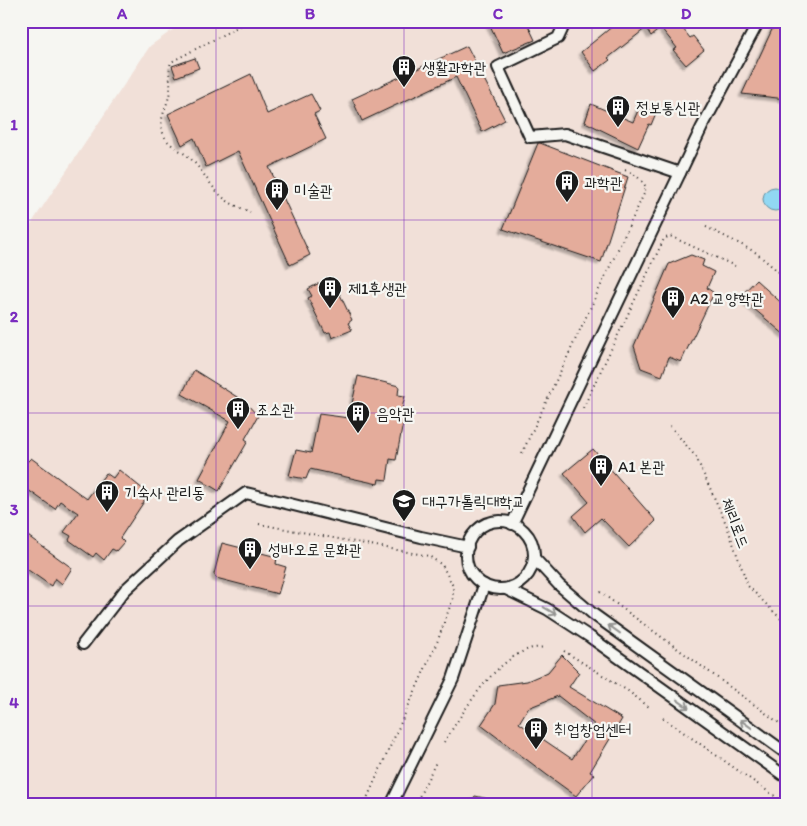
<svg xmlns="http://www.w3.org/2000/svg" width="807" height="826" viewBox="0 0 807 826" font-family="Itim,'Poor Story',sans-serif">
  <style>
    .built { fill: #f1e0d8 }
    .water { fill: #91d8f3; stroke: #628d9d }
    .building { fill: #e4ac9b; stroke: #1c1c1c; fill-rule: evenodd; filter: url(#shadow) }
    .lines { fill: none; stroke-linecap: round; stroke-linejoin: round }
    .minor-casing { stroke: #1c1c1c; stroke-width: 14 }
    .path { stroke: #1c1c1c; stroke-width: 2; stroke-dasharray: 1 4; stroke-linecap: butt }
    .minor { stroke: #f6f6f2; stroke-width: 10 }
    .oneway { stroke: #949492 }
    .grid { fill: none; stroke: #7b2cbf; stroke-width: 1; stroke-opacity: 0.55 }
    .labels { text-anchor: middle; stroke-width: 4.5; stroke-linejoin: round; paint-order: stroke }
    .poi-label { font-size: 16px; fill: #1c1c1c; stroke: #f6f6f2; text-anchor: start }
    .street-label { font-size: 16px; fill: #1c1c1c; stroke: #f6f6f2 }
    .neatline { fill: none; stroke: #7b2cbf; stroke-width: 2 }
    .grid-label { font-size: 16px; text-anchor: middle; font-weight: bold; fill: #7b2cbf }
  </style>
  <defs>
    <filter id="shadow"><feDropShadow dx="-3" dy="3" stdDeviation="1" flood-color="#0004"/></filter>
  </defs>
  <rect width="100%" height="100%" fill="#f6f6f2"/>
  <filter id="ink" filterUnits="userSpaceOnUse"><feTurbulence type="fractalNoise" baseFrequency=".02" numOctaves="2"/><feDisplacementMap in="SourceGraphic" scale="10" xChannelSelector="R" yChannelSelector="G"/><feConvolveMatrix kernelMatrix="1 2 1 2 8 2 1 2 1" color-interpolation-filters="sRGB"/></filter>
  <g filter="url(#ink)">
    <!-- built -->
    <polygon class="built" points="185,21 786,21 786,805 21,805 21,239 150,46"/>
    <!-- water -->
    <circle class="water" cx="775" cy="199" r="12"/>
    <!-- building -->
    <g class="building">
      <polygon points="488,21 526,21 535,40 503,53"/>
      <polygon points="619,21 677,21 690,38 693,36 704,50 686,65 673,50 677,48 661,28 651,36 646,28 608,58 610,60 595,71 581,52"/>
      <polygon points="776,21 786,21 786,99 742,94"/>
      <polygon points="467,46 505,120 482,132 456,77 362,121 352,99"/>
      <polygon points="195,58 199,68 176,77 172,66"/>
      <polygon points="251,74 267,114 311,94 320,111 314,114 326,139 269,167 310,255 290,265 238,151 206,167 194,138 182,145 168,114"/>
      <polygon points="591,104 633,122 640,106 656,113 651,125 649,124 638,148 585,122"/>
      <polygon points="538,143 540,143 628,177 601,262 503,229"/>
      <polygon points="691,255 704,260 702,266 714,272 707,288 714,293 681,362 669,357 662,376 641,368 634,346 669,264"/>
      <polygon points="327,279 331,287 335,284 352,320 348,323 352,330 332,338 330,332 325,333 308,298 312,296 308,289"/>
      <polygon points="756,280 786,307 786,336 740,297"/>
      <polygon points="194,370 245,402 258,416 245,439 248,441 219,491 199,479 230,421 182,394"/>
      <polygon points="358,376 399,386 398,395 405,396 400,417 404,418 396,460 390,459 387,480 379,479 378,484 310,469 306,479 289,476 296,450 311,453 319,414 349,418"/>
      <polygon points="593,449 656,521 629,547 601,518 585,532 573,516 589,502 564,473"/>
      <polygon points="21,457 27,462 31,458 87,499 106,473 113,478 119,470 149,494 120,538 124,542 116,551 112,549 104,560 96,553 93,557 69,540 71,536 64,532 78,513 60,501 55,509 21,485"/>
      <polygon points="21,531 72,568 62,584 55,578 51,586 21,565"/>
      <polygon points="222,543 277,557 276,564 286,567 278,594 216,578 214,574"/>
      <path d="M562,655l17,17 -10,15 53,32 -32,53 4,2 -18,22 -29,-21 -66,-50 14,-21 3,-19 29,-4 21,-9zM558,696l37,29 -23,34 -53,-36 9,-15z"/>
      <polygon points="475,796 498,801 498,805 468,805"/>
    </g>
    <g class="lines">
      <!-- minor casing -->
      <g class="minor-casing">
        <g id="minor">
          <polyline points="566,21 558,38 498,67 530,137 565,134 680,173"/>
          <circle cx="500" cy="555" r="34"/>
          <polyline points="512,524 702,127 759,21"/>
          <polyline points="534,558 559,585 593,614 786,753"/>
          <polyline points="506,589 547,609 590,637 786,777"/>
          <polyline points="83,644 125,590 178,541 246,493 421,537 468,547"/>
          <polyline points="391,805 453,679 484,585"/>
        </g>
      </g>
      <!-- path -->
      <g class="path">
        <path d="M249,21l-78,41c-4,13 0,15 -1,26 0,16 -13,30 -7,45 5,14 19,17 28,26 14,14 22,33 38,43 6,4 15,7 21,10"/>
        <polyline points="706,227 740,244 755,252 786,278"/>
        <polyline points="583,408 664,239 670,236 735,266"/>
        <polyline points="670,426 696,457 727,526 748,586 786,624"/>
        <path d="M522,453l122,-259 2,-7c-6,-9 -11,-13 -21,-17"/>
        <polyline points="786,459 786,466"/>
        <polyline points="259,524 429,556 442,565 453,586 453,598 438,640 364,805"/>
        <polyline points="600,592 786,728"/>
        <polyline points="564,651 628,691 649,707"/>
        <polyline points="663,718 786,804"/>
        <path d="M444,742c21,-32 47,-79 85,-93 5,-2 11,-1 16,-2"/>
        <polyline points="415,805 436,762"/>
      </g>
      <!-- minor -->
      <use href="#minor" class="minor"/>
    </g>
    <!-- one-way arrows -->
    <defs><path id="oneway-shaft" d="M-6 0H5M1.5-3L5.5 0L1.5 3" fill="none" stroke-width="1.6" stroke-linecap="round" stroke-linejoin="round" transform="scale(1.25)"/></defs>
    <g class="oneway">
      <use href="#oneway-shaft" transform="translate(550 611) rotate(31)"/>
      <use href="#oneway-shaft" transform="translate(614 629) rotate(-144)"/>
      <use href="#oneway-shaft" transform="translate(683 704) rotate(36)"/>
      <use href="#oneway-shaft" transform="translate(746 724) rotate(-144)"/>
    </g>
  </g>
  <!-- grid -->
  <path class="grid" d="M216,21v784M404,21v784M592,21v784M21,220h765M21,413h765M21,606h765"/>
  <!-- icons -->
  <defs>
    <g id="building-pin" transform="scale(1.25)"><path d="M0 17L-7.5 6A9.5 9.5 0 1 1 7.5 6Z" fill="#1c1c1c" stroke="#f6f6f2"/><path d="M-4-6H4V6H1V3H-1V6H-4ZM-2.5-4.3h1.7v1.8h-1.7ZM.8-4.3h1.7v1.8H.8ZM-2.5-1h1.7V.8h-1.7ZM.8-1h1.7V.8H.8Z" fill="#fff"/></g>
    <g id="university-pin" transform="scale(1.25)"><path d="M0 17L-7.5 6A9.5 9.5 0 1 1 7.5 6Z" fill="#1c1c1c" stroke="#f6f6f2"/><path d="M0-5L7-2L0 1L-7-2ZM-4 1L0 2.5L4 1V4Q0 6-4 4Z" fill="#fff"/></g>
  </defs>
  <g fill-rule="evenodd">
    <use href="#building-pin" x="404" y="67"/>
    <use href="#building-pin" x="618" y="107"/>
    <use href="#building-pin" x="567" y="182"/>
    <use href="#building-pin" x="277" y="190"/>
    <use href="#building-pin" x="330" y="288"/>
    <use href="#building-pin" x="673" y="298"/>
    <use href="#building-pin" x="238" y="409"/>
    <use href="#building-pin" x="358" y="413"/>
    <use href="#building-pin" x="601" y="466"/>
    <use href="#building-pin" x="107" y="492"/>
    <use href="#university-pin" x="404" y="501"/>
    <use href="#building-pin" x="250" y="549"/>
    <use href="#building-pin" x="536" y="729"/>
  </g>
  <g class="labels">
    <!-- poi labels -->
    <g class="poi-label">
      <text x="422" y="73">생활과학관</text>
      <text x="636" y="113">정보통신관</text>
      <text x="584" y="188">과학관</text>
      <text x="294" y="196">미술관</text>
      <text x="348" y="294">제1후생관</text>
      <text x="690" y="304">A2 교양학관</text>
      <text x="256" y="415">조소관</text>
      <text x="376" y="419">음악관</text>
      <text x="618" y="472">A1 본관</text>
      <text x="124" y="498">기숙사 관리동</text>
      <text x="422" y="507">대구가톨릭대학교</text>
      <text x="268" y="555">성바오로 문화관</text>
      <text x="554" y="735">취업창업센터</text>
    </g>
    <!-- street labels -->
    <g class="street-label">
      <text transform="translate(736 523) rotate(68)" y="6">체리로드</text>
    </g>
  </g>
  <!-- margin -->
  <rect width="807" height="826" fill="none" stroke="#f6f6f2" stroke-width="55"/>
  <rect x="28" y="28" width="752" height="770" class="neatline"/>
  <g class="grid-label">
    <text x="122" y="19">A</text>
    <text x="310" y="19">B</text>
    <text x="498" y="19">C</text>
    <text x="686" y="19">D</text>
    <text x="14" y="130">1</text>
    <text x="14" y="322">2</text>
    <text x="14" y="515">3</text>
    <text x="14" y="708">4</text>
  </g>
</svg>
